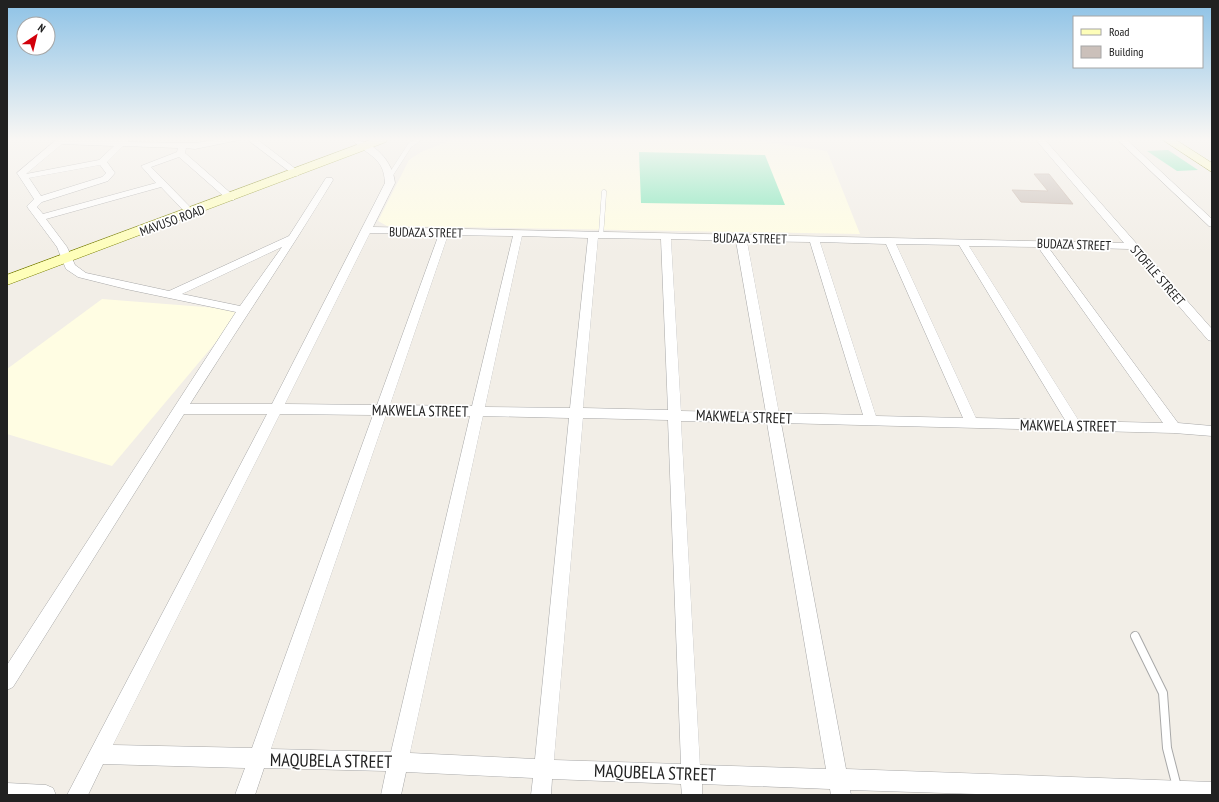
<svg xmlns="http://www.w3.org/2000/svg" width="1219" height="802" viewBox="0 0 1219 802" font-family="'PT Sans Narrow',sans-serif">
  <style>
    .education { fill: #fffde3 }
    .pitch { fill: #80e6b9 }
    .building { fill: #cbc0ba; stroke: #c5b3a8 }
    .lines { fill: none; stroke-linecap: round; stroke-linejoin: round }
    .lane-far1-casing { stroke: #a8a8a8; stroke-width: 5 }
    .lane-casing { stroke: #a8a8a8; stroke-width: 10 }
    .street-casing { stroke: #a8a8a8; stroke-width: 1 }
    .secondary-casing { stroke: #7a8000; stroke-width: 1 }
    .lane-far1 { stroke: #fff; stroke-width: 4.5 }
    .lane { stroke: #fff; stroke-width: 8 }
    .street { fill: #fff; fill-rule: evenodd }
    .secondary { fill: #fefeb9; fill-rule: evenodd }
    .labels { text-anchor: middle; stroke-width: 3.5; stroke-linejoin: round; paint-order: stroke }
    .far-street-label { font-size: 13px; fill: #212121; stroke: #fff }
    .street-label { font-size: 15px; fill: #212121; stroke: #fff }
    .near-street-label { font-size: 18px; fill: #212121; stroke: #fff }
  </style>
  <rect width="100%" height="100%" fill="#f2eee7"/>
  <!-- education -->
  <g class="education">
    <polygon points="451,140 752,140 827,151 860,234 387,226 378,221 409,160 421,152"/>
    <polygon points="102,299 243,310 112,466 7,434 7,369"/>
  </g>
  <!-- pitch -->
  <g class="pitch">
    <polygon points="1167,150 1168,150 1198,170 1177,171 1147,151"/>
    <polygon points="639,152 765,155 785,205 641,203"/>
  </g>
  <!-- building -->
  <polygon class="building" points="1034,174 1049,174 1073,204 1021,202 1012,190 1048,191"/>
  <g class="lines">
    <!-- lane-far1 casing -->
    <g class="lane-far1-casing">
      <g id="lane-far1">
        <polyline points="390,176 410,145 418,140"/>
        <polyline points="601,235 604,192"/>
      </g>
    </g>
    <!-- lane casing -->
    <g class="lane-casing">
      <polyline id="lane" points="1135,636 1163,693 1167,748 1177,787"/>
    </g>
    <!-- street casing -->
    <g class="street-casing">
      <g id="street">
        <path d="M56,140h73l-1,2 67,1 21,-3h23l-44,9 -9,-1 -1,5 49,43v4h-6l-49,-43 -28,10 43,44 2,2 -2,2h-6l-27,-28 -115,32 21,28 8,18 11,8 83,18 120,-55 37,-58h6l1,2c-46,76 -96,149 -143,224h82l113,-221c-1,-26 -17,-27 -33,-43 22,0 41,22 43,43l-22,44 751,16 -88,-103h9l167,189v12l-4,-1 -78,-91 -82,-2 130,176 34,3v10l-38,-3 -393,-10 65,346 366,13v13h-204l-158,-5 1,5h-20l-1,-6 -128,-5v11h-20l-1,-11 -129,-5 -1,16h-20l2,-17 -127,-6 -5,23h-20l5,-24 -122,-3 -9,27h-20l10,-27 -142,-4 -15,31h-21l200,-381h-83l-171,273 -6,3v-25l229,-353 -110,-23 -48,-12 -12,-8 -9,-22 -29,-39 -1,-2 7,-7 -17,-26zM62,144l52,2 -15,14 -73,14zM123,146l55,2 -1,4 -36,14 15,17 -113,31 -6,-7 5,-5 66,-21 7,-8 -8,-11zM100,165l6,8 -4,4 -61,19 -12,-18zM370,233l69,1 -62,171 -92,-1zM448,235l65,1 -41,170 -82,-1zM522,236l66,2 -18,170 -85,-1zM598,238l63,1 7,171 -85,-2zM671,239l65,2 30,172 -85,-2zM747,241l63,1 53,173 -84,-2zM820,242l66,2 77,174 -87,-2zM896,244l63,1 106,175 -89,-2zM969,246l69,1 125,176 -84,-2zM282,247l-42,59 -58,-12zM280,414l93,1 -121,333 -139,-3zM386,415l84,1 -79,336 -120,-3zM483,416l86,2 -34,341 -125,-6zM583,418l85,2 13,344 -127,-4zM681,421l86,2 59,346 -126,-4z"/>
        <polygon points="248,140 258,140 301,173 297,176 294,175"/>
        <polygon points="1118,140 1127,140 1212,219 1212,227 1209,226"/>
        <polygon points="7,783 46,785 53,788 56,795 7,795"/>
      </g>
    </g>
    <!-- secondary casing -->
    <g class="secondary-casing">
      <g id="secondary">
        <polygon points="370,140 387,140 386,142 7,285 7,275"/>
        <polygon points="1163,140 1176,140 1212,163 1212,172"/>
      </g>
    </g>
    <!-- lane-far1 -->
    <use href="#lane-far1" class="lane-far1"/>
    <!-- lane -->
    <use href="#lane" class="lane"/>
    <!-- street -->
    <use href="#street" class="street"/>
    <!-- secondary -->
    <use href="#secondary" class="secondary"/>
  </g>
  <!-- sky -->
  <linearGradient id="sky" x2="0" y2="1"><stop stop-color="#8dc2e6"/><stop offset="0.55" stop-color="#f9f7f4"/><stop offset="1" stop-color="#f9f7f4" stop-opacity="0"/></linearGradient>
  <rect width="1219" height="253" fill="url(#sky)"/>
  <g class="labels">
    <!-- far-street labels -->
    <g class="far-street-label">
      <text transform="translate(172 220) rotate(-20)" y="5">MAVUSO ROAD</text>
      <text transform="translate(426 232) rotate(1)" y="5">BUDAZA STREET</text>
      <text transform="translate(750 238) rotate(1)" y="5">BUDAZA STREET</text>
      <text transform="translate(1074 244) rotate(2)" y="5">BUDAZA STREET</text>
      <text transform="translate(1158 275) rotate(49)" y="5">STOFILE STREET</text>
    </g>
    <!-- street labels -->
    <g class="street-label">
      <text transform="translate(420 411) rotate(1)" y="5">MAKWELA STREET</text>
      <text transform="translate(744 417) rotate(2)" y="5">MAKWELA STREET</text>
      <text transform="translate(1068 426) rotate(1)" y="5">MAKWELA STREET</text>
    </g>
    <!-- near-street labels -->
    <g class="near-street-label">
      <text transform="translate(331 761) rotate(1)" y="6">MAQUBELA STREET</text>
      <text transform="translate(655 773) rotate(2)" y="6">MAQUBELA STREET</text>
    </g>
  </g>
  <!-- border -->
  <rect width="1219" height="802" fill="none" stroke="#212121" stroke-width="16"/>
  <!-- legend -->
  <rect x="1073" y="16" width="130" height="52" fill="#ffffff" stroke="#a6a6a6"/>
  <rect x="1081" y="29" width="20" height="6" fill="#fefeb9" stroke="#a6a6a6"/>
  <text x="1109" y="36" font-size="12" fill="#212121">Road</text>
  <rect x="1081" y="46" width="20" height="12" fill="#cbc0ba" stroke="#a6a6a6"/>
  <text x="1109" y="56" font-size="12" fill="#212121">Building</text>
  <!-- north arrow -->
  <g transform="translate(36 36) rotate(35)"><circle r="19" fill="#ffffff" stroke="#a6a6a6"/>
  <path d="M0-3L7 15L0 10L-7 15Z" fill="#d2000b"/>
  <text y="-6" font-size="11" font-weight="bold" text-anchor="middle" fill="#212121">N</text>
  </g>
</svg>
